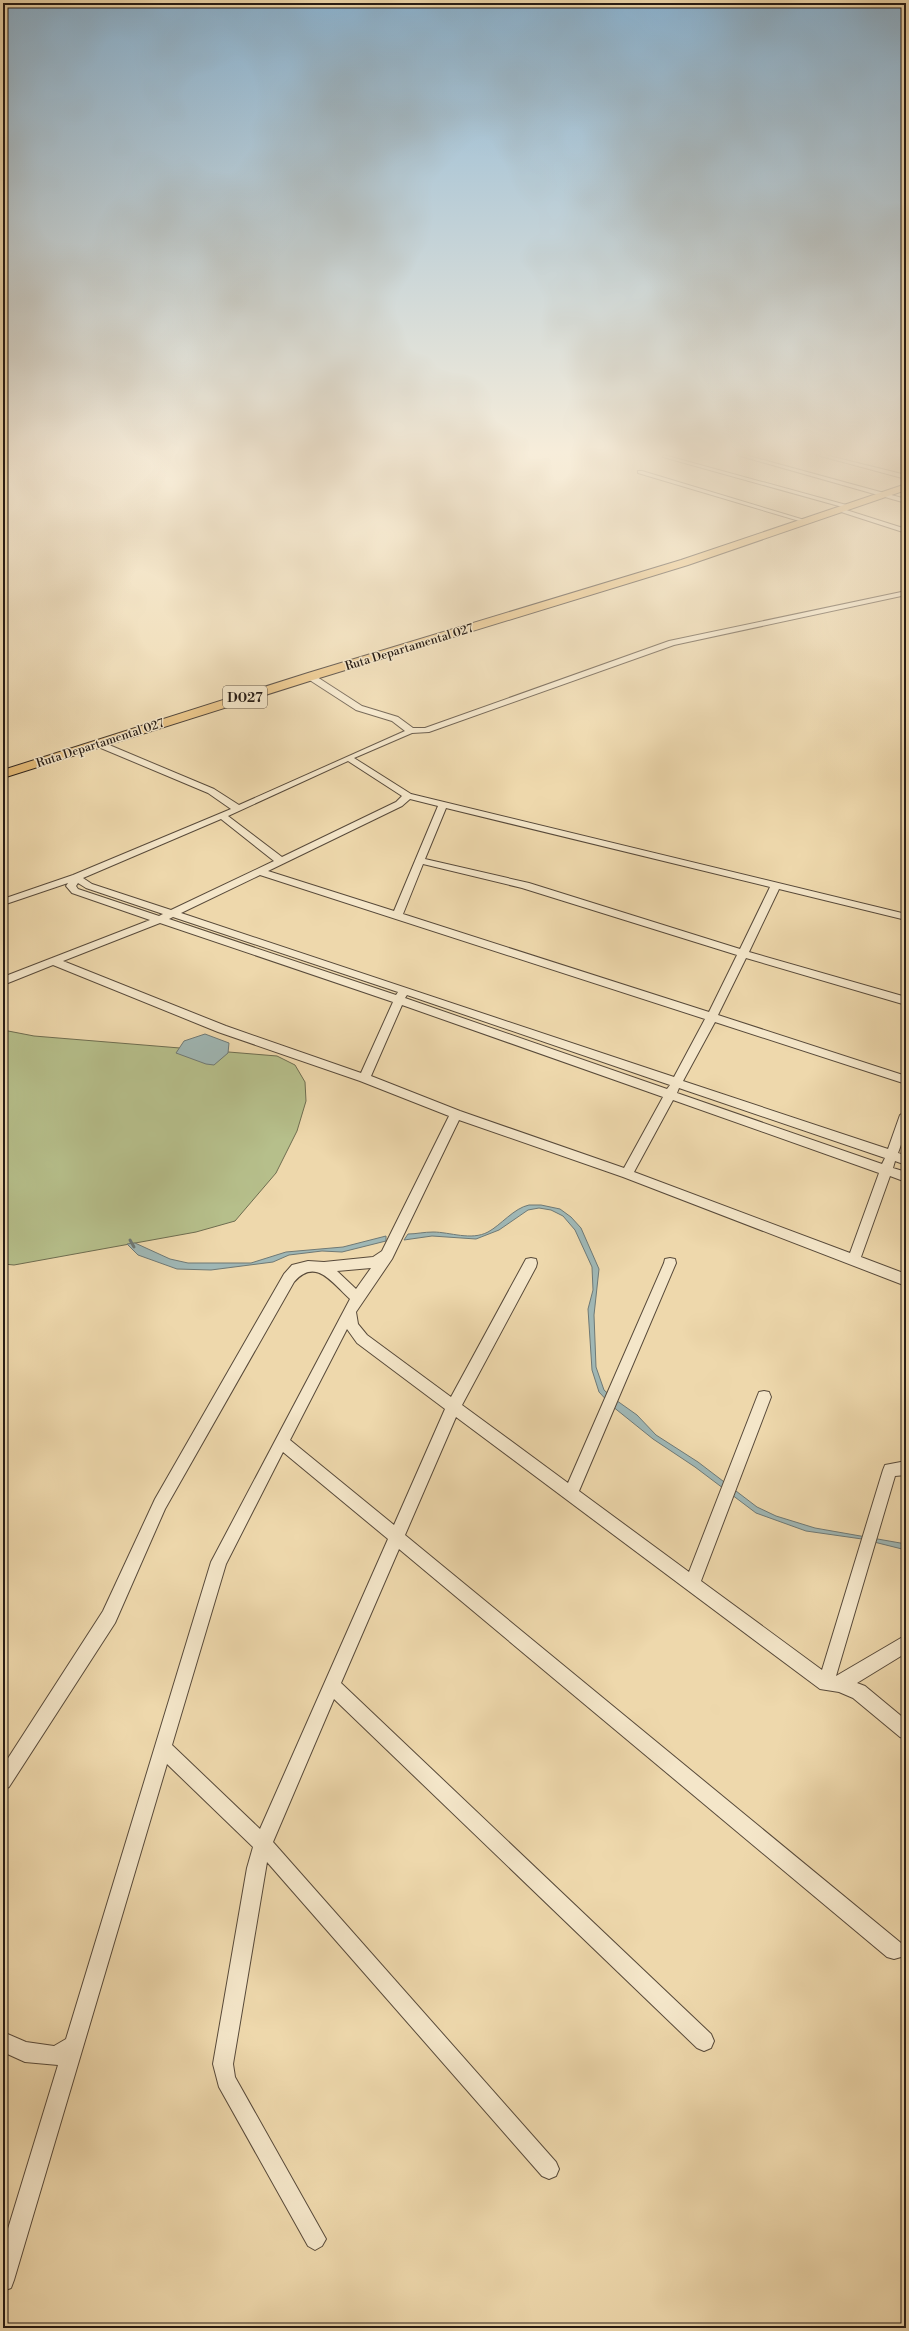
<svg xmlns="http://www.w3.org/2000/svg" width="909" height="2331" viewBox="0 0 909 2331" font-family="'Libre Bodoni',serif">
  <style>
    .green { fill: #b6bf8b; stroke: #6e6d50 }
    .water { fill: #9fb7b5; stroke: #6f7975 }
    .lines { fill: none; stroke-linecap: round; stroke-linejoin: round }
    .stream { stroke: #6f7975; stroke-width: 3 }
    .minor-casing { stroke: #584a3a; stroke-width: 2 }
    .primary-casing { stroke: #261b14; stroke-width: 2 }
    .minor { fill: #f4e6c9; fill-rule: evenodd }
    .primary { fill: #e7bc76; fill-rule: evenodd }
    .labels { text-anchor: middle; stroke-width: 3; stroke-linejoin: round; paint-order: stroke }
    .far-street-label { font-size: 12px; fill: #261b14; stroke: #f4e6c9 }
    .shield { fill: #f4e6c9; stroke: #64584a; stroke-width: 1 }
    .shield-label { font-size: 13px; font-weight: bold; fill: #261b14 }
  </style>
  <rect width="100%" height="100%" fill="#eed8ac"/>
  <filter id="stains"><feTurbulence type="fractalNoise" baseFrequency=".005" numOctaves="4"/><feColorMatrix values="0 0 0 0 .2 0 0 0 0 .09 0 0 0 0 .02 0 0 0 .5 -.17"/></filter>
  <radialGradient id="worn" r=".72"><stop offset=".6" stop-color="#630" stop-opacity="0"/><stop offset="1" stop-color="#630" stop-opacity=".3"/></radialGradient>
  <!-- green -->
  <polygon class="green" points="3,1030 34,1036 277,1056 295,1065 305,1082 306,1101 297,1131 276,1173 235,1221 196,1232 14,1265 3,1264"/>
  <!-- water -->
  <g class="water">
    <polygon points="205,1034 229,1043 228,1053 214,1065 206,1064 176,1053 184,1041"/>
    <path d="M529,1205h12l19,4 11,8 10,11 18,41 -5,46 2,52 8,23 9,8 24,17 19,20 42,27 59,45 19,9 39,12 91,16v6l-44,-11 -56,-8 -50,-18 -61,-46 -42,-28 -41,-33 -13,-14 -7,-22 -4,-61 5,-19 -1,-23 -17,-37 -12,-14 -12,-6 -12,-2 -11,2 -29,20 -23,9 -44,-3 -28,4 4,-6c8,0 16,-2 25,-2 17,0 38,9 55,0 13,-7 26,-24 41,-27z"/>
    <polygon points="386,1236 386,1241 342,1252 322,1251 289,1255 273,1262 211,1270 177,1269 138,1255 127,1244 135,1243 170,1259 188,1263 251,1263 286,1252 343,1247"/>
  </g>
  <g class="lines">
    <!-- stream -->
    <polyline class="stream" points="130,1240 134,1247"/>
    <!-- minor casing -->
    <g class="minor-casing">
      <g id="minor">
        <polygon points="664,455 850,506 851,507 846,508 663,457"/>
        <polygon points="737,455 745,455 906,499 906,503"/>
        <polygon points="817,455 825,455 906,475 906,479"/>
        <polygon points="638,471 642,471 811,522 806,523 638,473"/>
        <polygon points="840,508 906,529 906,533 838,511 838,509"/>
        <path d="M906,591v4l-232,50 -245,87 -17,1 -58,25 57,36 495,120v6l-127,-31 -30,63 157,45v8l-160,-47 -28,57 188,61v8l-191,-62 -32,59 205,68 12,-34 6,-4v20l-8,22 8,2v10l-11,-4 -2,7 13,4v10l-16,-6 -29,81 45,17v12l-283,-109 -164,-57 -67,139 -36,53 2,12 9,11 84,62 75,-138 5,-1 5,1 1,4 -1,4 -74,138 106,78 96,-220 1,-4 5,-1 5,1 1,4 -97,228 110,81 68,-175 2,-5 5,-1 5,1 2,5 -70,184 121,89 61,-200 2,-5 21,-4v14l-11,1 -59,200 70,-41v18l-49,30 8,3 41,34v19l-6,-2 -47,-39 -14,-6 -19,-3 -364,-272 -51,118 496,408 2,7 -2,7 -7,2 -7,-2 -488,-408 -58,134 370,351 3,7 -3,7 -7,3 -7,-3 -363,-349 -61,143 283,320 3,7 -3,7 -7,3 -7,-3 -275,-314 -34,202 2,13 91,162 -4,7 -7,4 -7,-4 -89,-159 -6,-23 34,-196 6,-21 -86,-83 -153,516 -3,8 -8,3v-46l55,-180 -33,-3 -22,-10v-20l23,10 28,4 12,-7 145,-477 139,-263c-18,-16 -34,-42 -56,-17l-129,227 -50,114 -106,164 -6,3v-24l100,-155 52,-112 129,-225 8,-9 16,-4 16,1 49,-5 9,-6 67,-135 -89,-35 -142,-49 -165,-67 -50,20v-8l147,-57 -78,-27 -6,-7 2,-3 -65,22v-6l70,-24 158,-66 -23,-16 -112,-47v-4h6l112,47 25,16 166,-74 -13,-10 -36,-11 -48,-31v-4h6l48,31 36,11 15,11h12l244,-87zM348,761l54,35 -6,6 -114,55 -54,-41zM410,799l28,7 -44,105 -126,-40 134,-65zM446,808l324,79 -30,62 -211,-66 -104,-24zM221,819l53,42 -103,49 -79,-26 -9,-6zM423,864l99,24 215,67 -28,57 -306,-98zM260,875l445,144 -31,58 -493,-164zM78,883l8,5 77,26 -4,2 -81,-27 -2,-3zM173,917l225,75 -2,3 -227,-76zM160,923l233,79 -32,71 -135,-47 -163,-65zM407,995l263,90 -3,4 -262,-91zM402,1005l261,92 -39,71 -164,-57 -89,-35zM679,1088l206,70 -3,6 -205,-71zM673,1100l206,73 -29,80 -216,-81zM371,1268l-15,21 -19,-18zM347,1329l10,14 88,66 -51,116 -104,-85zM283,1452l105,87 -128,290 -88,-84 54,-181z"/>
      </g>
    </g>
    <!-- primary casing -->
    <g class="primary-casing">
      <polygon id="primary" points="906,484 906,490 688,565 316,679 3,778 3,770 308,673 681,560"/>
    </g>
    <!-- minor -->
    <use href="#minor" class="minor"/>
    <!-- primary -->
    <use href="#primary" class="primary"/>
  </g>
  <!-- sky -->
  <linearGradient id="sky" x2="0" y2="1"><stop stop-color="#8bb5d4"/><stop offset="0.58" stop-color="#f7edda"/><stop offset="1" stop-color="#f7edda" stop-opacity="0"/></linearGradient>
  <rect width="909" height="781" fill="url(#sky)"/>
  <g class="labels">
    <!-- far-street labels -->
    <g class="far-street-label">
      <text transform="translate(409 647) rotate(-17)" y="4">Ruta Departamental 027</text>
      <text transform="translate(100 743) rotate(-18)" y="4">Ruta Departamental 027</text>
    </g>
    <!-- shield labels -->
    <rect class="shield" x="223" y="686" width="44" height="22" rx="3"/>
    <g class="shield-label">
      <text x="245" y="702">D027</text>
    </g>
  </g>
  <!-- margin -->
  <rect width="909" height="2331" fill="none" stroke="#eed8ac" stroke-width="16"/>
  <rect x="4" y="4" width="901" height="2323" fill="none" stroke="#261b14" stroke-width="2"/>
  <rect x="8" y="8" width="893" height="2315" fill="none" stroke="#261b14"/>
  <rect width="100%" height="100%" filter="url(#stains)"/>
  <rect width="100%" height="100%" fill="url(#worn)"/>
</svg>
